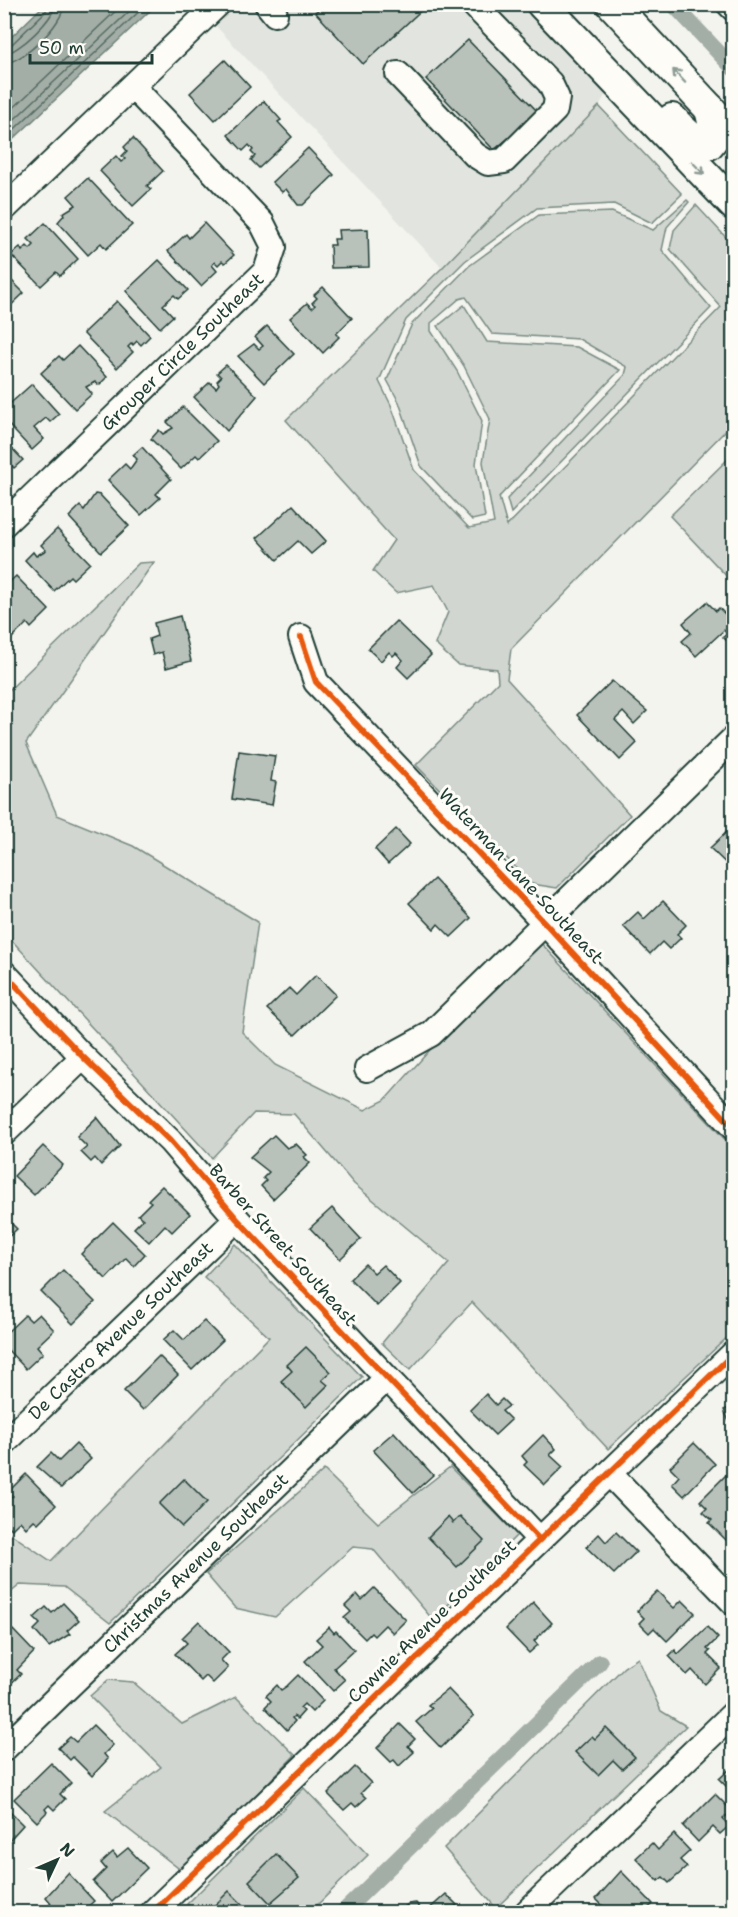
<svg xmlns="http://www.w3.org/2000/svg" width="738" height="1917" viewBox="0 0 738 1917" font-family="'Shantell Sans',sans-serif">
  <style>
    .built { fill: #e2e5df }
    .green { fill: #d1d6d1; stroke: #788a82; stroke-width: 1.5 }
    .water { fill: #a3aea7; stroke: #6e8179; stroke-width: 1.5 }
    .lines { fill: none; stroke-linecap: round; stroke-linejoin: round }
    .shore { stroke: #546a62; stroke-width: 1.5 }
    .canal { stroke: #a3aea7; stroke-width: 16 }
    .building { fill: #b9c1bb; stroke: #1f3d34; stroke-width: 1.5 }
    .minor-casing { stroke: #1f3d34; stroke-width: 28 }
    .major-casing { stroke: #1f3d34; stroke-width: 34 }
    .minor { stroke: #fdfcf7; stroke-width: 24 }
    .major { stroke: #fdfcf7; stroke-width: 30 }
    .cycleway-casing { stroke: #fdfcf7; stroke-width: 10 }
    .cycleway { stroke: #e8590c; stroke-width: 6 }
    .oneway { stroke: #8e9c96 }
    .labels { text-anchor: middle; stroke-width: 6; stroke-linejoin: round; paint-order: stroke }
    .street-label { font-size: 18px; fill: #1f3d34; stroke: #fdfcf7 }
  </style>
  <rect width="100%" height="100%" fill="#f4f4ef"/>
  <filter id="ink" filterUnits="userSpaceOnUse"><feTurbulence type="fractalNoise" baseFrequency=".0167" numOctaves="2"/><feDisplacementMap in="SourceGraphic" scale="12" xChannelSelector="R" yChannelSelector="G"/><feConvolveMatrix kernelMatrix="1 2 1 2 8 2 1 2 1" color-interpolation-filters="sRGB"/></filter>
  <g filter="url(#ink)">
    <!-- built -->
    <polygon class="built" points="232,5 533,5 611,86 599,106 442,268 213,23"/>
    <!-- green -->
    <g class="green">
      <polygon points="599,106 682,194 652,223 614,204 537,208 465,261 406,320 379,381 391,405 414,470 469,528 494,523 483,462 490,419 464,366 438,326 464,305 487,342 577,347 620,370 499,497 507,526 721,307 670,249 674,230 696,205 733,245 733,423 511,649 507,679 630,815 557,888 532,884 416,765 498,682 497,669 458,665 435,644 448,612 434,585 396,593 373,571 394,540 286,420 442,268"/>
      <polygon points="687,200 689,202 667,227 662,250 711,308 511,513 507,499 625,375 627,367 579,339 492,334 466,297 459,299 431,323 431,331 457,371 482,421 476,464 485,517 472,520 421,466 399,402 387,380 412,324 469,266 539,215 612,212 653,230"/>
      <polygon points="733,454 733,583 670,516"/>
      <polygon points="154,562 26,743 57,815 133,846 258,922 242,1032 275,1065 365,1110 385,1100 446,1032 542,944 733,1148 733,1332 608,1449 472,1302 410,1370 382,1343 449,1263 354,1184 294,1114 254,1113 212,1158 5,933 5,694 139,563"/>
      <polygon points="235,1244 362,1377 110,1623 64,1587 20,1585 5,1597 5,1530 51,1561 269,1337 204,1277"/>
      <polygon points="450,1467 517,1535 433,1620 373,1549 353,1547 275,1617 235,1608 206,1574 324,1470 378,1523"/>
      <polygon points="638,1658 661,1711 686,1726 496,1908 444,1848 624,1667"/>
      <polygon points="108,1680 133,1682 182,1724 236,1697 295,1755 182,1871 105,1811 161,1767 90,1696"/>
      <polygon points="304,1788 368,1855 310,1912 194,1912 187,1904"/>
    </g>
    <!-- water -->
    <polygon class="water" points="44,5 156,5 5,147 5,43"/>
    <g class="lines">
      <!-- shore -->
      <g class="shore">
        <polyline points="4,47 11,45 46,11 48,4"/>
        <path d="M4,54c14,-1 51,-36 51,-50"/>
        <path d="M4,63c19,0 60,-40 60,-59"/>
        <polyline points="4,117 123,4"/>
        <polyline points="4,129 137,4"/>
        <polyline points="4,139 147,4"/>
      </g>
      <!-- canal -->
      <g class="canal">
        <polyline points="673,4 734,69"/>
        <polyline points="343,1912 600,1662"/>
      </g>
    </g>
    <!-- building -->
    <g class="building">
      <polygon points="318,4 428,4 363,64 315,12 321,8"/>
      <polygon points="468,40 539,113 494,150 426,79"/>
      <polygon points="225,60 250,87 215,120 190,93"/>
      <polygon points="264,101 281,120 278,122 292,137 259,168 251,160 255,156 251,152 253,150 249,145 243,151 228,135"/>
      <polygon points="133,138 163,171 147,186 151,189 133,206 100,171 116,156 121,162 125,159 122,156 127,151 124,147"/>
      <polygon points="308,148 334,175 303,205 298,205 286,189 282,192 272,182"/>
      <polygon points="88,178 132,225 106,249 101,243 88,255 58,222 64,215 63,213 76,205 68,196"/>
      <polygon points="45,223 78,259 60,276 56,272 41,286 11,255 20,247 22,251 27,246 30,249 34,245 28,239"/>
      <polygon points="204,223 234,255 225,263 222,261 218,265 215,262 212,265 217,271 201,286 168,251 186,234 189,238"/>
      <polygon points="368,229 369,267 331,268 330,245 335,245 334,239 339,239 338,230"/>
      <polygon points="159,260 188,290 178,299 174,295 163,305 173,316 160,328 126,291"/>
      <polygon points="4,273 24,293 4,312"/>
      <polygon points="323,287 352,318 336,334 339,337 323,353 290,318 307,303 312,308 315,305 312,303 317,298 314,295"/>
      <polygon points="117,301 150,336 141,345 137,341 133,345 132,343 128,347 133,352 117,368 83,333"/>
      <polygon points="267,326 294,354 264,383 238,356 254,344 259,349 263,346 255,337"/>
      <polygon points="78,346 107,377 99,385 95,382 86,387 92,394 75,409 41,373 59,356 63,360"/>
      <polygon points="226,365 257,396 227,431 194,397 210,382 216,388 219,384 217,381 221,377 217,373"/>
      <polygon points="32,384 59,414 50,422 46,418 34,428 44,439 32,450 4,420 4,409"/>
      <polygon points="183,407 217,441 199,458 196,455 181,469 151,439 159,430 163,434 173,428 167,422"/>
      <polygon points="4,440 23,460 14,468 10,464 6,468 4,466"/>
      <polygon points="142,447 171,479 156,494 160,498 141,515 108,480 125,464 130,469 137,459 133,455"/>
      <polygon points="95,494 100,495 129,526 101,552 69,517 80,506 84,510"/>
      <polygon points="293,505 326,541 311,554 298,541 277,560 257,538"/>
      <polygon points="57,529 90,563 73,579 70,576 54,591 25,560 33,552 36,556 46,550 41,545"/>
      <polygon points="16,576 49,610 31,628 27,623 11,639 4,632 4,587"/>
      <polygon points="707,602 716,611 719,608 734,623 734,648 723,637 727,634 724,630 696,656 682,641 691,633 683,623"/>
      <polygon points="180,616 191,661 166,668 162,652 153,655 149,639 157,636 154,623"/>
      <polygon points="396,621 431,655 408,678 397,667 403,660 396,653 393,656 389,652 381,661 368,649"/>
      <polygon points="612,681 647,711 634,724 623,712 615,720 637,743 620,760 577,715"/>
      <polygon points="239,751 275,756 271,781 276,782 272,805 232,799"/>
      <polygon points="734,825 734,871 710,848"/>
      <polygon points="396,829 410,844 388,864 375,849"/>
      <polygon points="434,879 471,918 451,937 438,924 434,929 409,903"/>
      <polygon points="663,901 686,925 677,934 681,938 669,949 662,942 650,954 623,926 638,912 644,919"/>
      <polygon points="316,975 336,995 295,1035 267,1009 289,988 296,995"/>
      <polygon points="97,1117 120,1146 101,1165 95,1158 91,1162 81,1152 87,1147 77,1137"/>
      <polygon points="274,1135 287,1148 296,1144 307,1155 304,1157 310,1163 273,1199 261,1186 266,1181 263,1178 269,1172 250,1157"/>
      <polygon points="43,1146 63,1165 34,1195 14,1176"/>
      <polygon points="162,1186 190,1214 172,1232 165,1225 149,1242 134,1228 143,1219 138,1215 151,1202 148,1200"/>
      <polygon points="332,1208 361,1239 340,1259 310,1228"/>
      <polygon points="4,1216 17,1229 4,1241"/>
      <polygon points="113,1222 145,1254 134,1266 126,1258 106,1279 81,1254"/>
      <polygon points="365,1264 374,1273 383,1265 400,1283 377,1306 350,1279"/>
      <polygon points="63,1270 95,1302 73,1324 41,1292"/>
      <polygon points="39,1314 54,1330 37,1346 43,1353 26,1369 4,1346 4,1335 25,1315 31,1321"/>
      <polygon points="204,1321 223,1340 192,1370 163,1340 174,1330 184,1340"/>
      <polygon points="306,1347 331,1372 322,1380 328,1385 306,1407 281,1381 292,1371 287,1365"/>
      <polygon points="159,1356 178,1375 143,1410 124,1391"/>
      <polygon points="486,1394 496,1405 502,1399 509,1406 502,1411 511,1420 495,1435 470,1410"/>
      <polygon points="734,1406 734,1425 731,1426 724,1410"/>
      <polygon points="394,1432 433,1475 413,1493 373,1450"/>
      <polygon points="543,1435 556,1449 550,1455 563,1467 545,1485 524,1465 527,1462 522,1456"/>
      <polygon points="694,1443 715,1464 684,1496 672,1484 679,1476 670,1467"/>
      <polygon points="76,1444 91,1459 61,1488 37,1467 51,1453 59,1461"/>
      <polygon points="26,1474 56,1505 38,1523 34,1520 26,1528 20,1521 12,1529 4,1522 4,1504 13,1496 8,1492"/>
      <polygon points="726,1475 734,1482 734,1532 726,1540 709,1523 712,1520 703,1512 707,1508 700,1501"/>
      <polygon points="184,1479 207,1502 182,1527 159,1504"/>
      <polygon points="460,1516 484,1541 457,1567 428,1537 448,1517 453,1523"/>
      <polygon points="616,1532 636,1552 614,1574 586,1547 599,1534 606,1542"/>
      <polygon points="374,1588 406,1620 393,1633 385,1625 374,1636 371,1633 365,1639 344,1618 351,1612 345,1606 357,1594 362,1600"/>
      <polygon points="657,1591 674,1608 682,1600 695,1613 667,1641 654,1628 649,1633 639,1623 644,1618 637,1611"/>
      <polygon points="533,1602 552,1623 534,1641 538,1645 529,1653 506,1629"/>
      <polygon points="63,1603 79,1620 67,1631 70,1634 49,1647 34,1630 40,1624 34,1618 46,1607 52,1613"/>
      <polygon points="199,1621 229,1652 221,1660 228,1668 213,1683 206,1676 201,1681 175,1654 187,1643 182,1638"/>
      <polygon points="329,1627 334,1633 336,1631 354,1650 334,1668 345,1680 333,1691 305,1661 322,1645 316,1639"/>
      <polygon points="707,1627 718,1638 707,1649 710,1651 707,1654 721,1668 705,1684 692,1670 687,1675 669,1656 675,1650 678,1654"/>
      <polygon points="13,1630 34,1652 17,1670 21,1674 4,1690 4,1638"/>
      <polygon points="298,1675 323,1701 312,1712 304,1704 300,1708 304,1711 297,1719 294,1716 292,1718 295,1721 287,1730 265,1707 271,1701 266,1696 277,1685 281,1690 287,1686"/>
      <polygon points="448,1689 474,1716 441,1748 416,1722 432,1708 428,1705"/>
      <polygon points="400,1724 415,1739 408,1746 414,1752 399,1766 394,1760 391,1762 377,1748"/>
      <polygon points="93,1725 113,1745 104,1754 108,1759 92,1776 73,1757 70,1760 58,1748 70,1737 76,1742"/>
      <polygon points="606,1728 635,1757 622,1769 613,1760 598,1775 575,1752 592,1736 595,1739"/>
      <polygon points="51,1763 71,1783 60,1794 65,1799 54,1810 49,1805 45,1809 47,1812 37,1822 14,1799"/>
      <polygon points="355,1767 371,1783 361,1793 366,1798 356,1807 352,1803 344,1810 328,1794"/>
      <polygon points="732,1767 734,1768 734,1794 719,1779"/>
      <polygon points="715,1794 732,1811 723,1819 729,1826 720,1834 713,1827 698,1842 683,1826"/>
      <polygon points="7,1809 23,1825 4,1846 4,1812"/>
      <polygon points="674,1834 690,1851 680,1860 687,1867 669,1883 663,1877 658,1881 636,1858 652,1843 658,1850"/>
      <polygon points="128,1848 147,1868 112,1902 93,1882 106,1869 101,1863 113,1852 117,1857"/>
      <polygon points="276,1854 299,1878 270,1903 249,1881"/>
      <polygon points="621,1871 653,1904 644,1912 609,1912 596,1899"/>
      <polygon points="68,1873 94,1901 82,1912 43,1912 51,1903 46,1897"/>
      <polygon points="229,1891 250,1912 208,1912"/>
      <polygon points="446,1894 457,1905 453,1908 457,1912 426,1912"/>
      <polygon points="416,1903 423,1912 399,1912 408,1904"/>
    </g>
    <g class="lines">
      <!-- minor casing -->
      <g class="minor-casing">
        <g id="minor">
          <polyline points="267,4 275,14"/>
          <polyline points="729,4 734,9"/>
          <polyline points="398,74 475,155 488,163 504,161 555,110 557,98 550,83 473,4"/>
          <polyline points="4,209 218,4"/>
          <path id="s1" d="M4,524l262,-253 8,-24 -12,-24 -129,-136"/>
          <polyline points="301,637 316,682 545,923 734,1128"/>
          <polyline points="4,973 83,1057 170,1141 237,1219 539,1539"/>
          <polyline points="367,1069 431,1034 734,738"/>
          <polyline points="4,1133 83,1057"/>
          <path id="s2" d="M4,1443l233,-224"/>
          <polyline points="610,1474 734,1603"/>
          <path id="s3" d="M4,1749l382,-370"/>
          <polyline points="153,1912 734,1353"/>
          <polyline points="527,1912 734,1713"/>
        </g>
      </g>
      <!-- major casing -->
      <g class="major-casing">
        <g id="major">
          <polyline points="542,4 734,205"/>
          <polyline points="612,4 723,123"/>
          <path d="M672,119c11,12 21,23 37,25l7,-9 -6,-26"/>
        </g>
      </g>
      <!-- minor -->
      <use href="#minor" class="minor"/>
      <!-- major -->
      <use href="#major" class="major"/>
      <!-- cycleway casing -->
      <g class="cycleway-casing">
        <g id="cycleway">
          <polyline points="301,637 316,682 545,923 734,1128"/>
          <polyline points="4,973 83,1057 170,1141 237,1219 539,1539"/>
          <polyline points="153,1912 734,1353"/>
        </g>
      </g>
      <!-- cycleway -->
      <use href="#cycleway" class="cycleway"/>
    </g>
    <!-- one-way arrows -->
    <defs><path id="oneway-shaft" d="M-6 0H5M1.5-3L5.5 0L1.5 3" fill="none" stroke-width="1.6" stroke-linecap="round" stroke-linejoin="round" transform="scale(1.5)"/></defs>
    <g class="oneway">
      <use href="#oneway-shaft" transform="translate(679 76) rotate(-133)"/>
      <use href="#oneway-shaft" transform="translate(698 168) rotate(46)"/>
    </g>
  </g>
  <g class="labels">
    <!-- street labels -->
    <g class="street-label">
      <text dy="6" stroke="none"><textPath href="#s1" startOffset="248">Grouper Circle Southeast</textPath></text>
      <text transform="translate(521 876) rotate(47)" y="6">Waterman Lane Southeast</text>
      <text transform="translate(283 1245) rotate(48)" y="6">Barber Street Southeast</text>
      <text dy="6" stroke="none"><textPath href="#s2" startOffset="162">De Castro Avenue Southeast</textPath></text>
      <text dy="6" stroke="none"><textPath href="#s3" startOffset="267">Christmas Avenue Southeast</textPath></text>
      <text transform="translate(432 1621) rotate(-44)" y="6">Cownie Avenue Southeast</text>
    </g>
  </g>
  <!-- margin -->
  <rect width="738" height="1917" fill="none" stroke="#fdfcf7" stroke-width="24"/>
  <rect x="12" y="12" width="714" height="1893" fill="none" stroke="#1f3d34" stroke-width="2" filter="url(#ink)"/>
  <!-- north arrow -->
  <g transform="translate(57 1860) rotate(46)" stroke="#fdfcf7" stroke-width="4.5" paint-order="stroke">
  <path d="M0-4.5L10 22L0 15L-10 22Z" fill="#1f3d34"/>
  <text y="-9" font-size="16" font-weight="bold" text-anchor="middle" fill="#1f3d34">N</text>
  </g>
  <!-- scale -->
  <path d="M30 54v9h122v-9" fill="none" stroke="#1f3d34" stroke-width="3"/>
  <text x="39" y="54" font-size="18" fill="#1f3d34" stroke="#fdfcf7" stroke-width="4.5" paint-order="stroke">50 m</text>
</svg>
